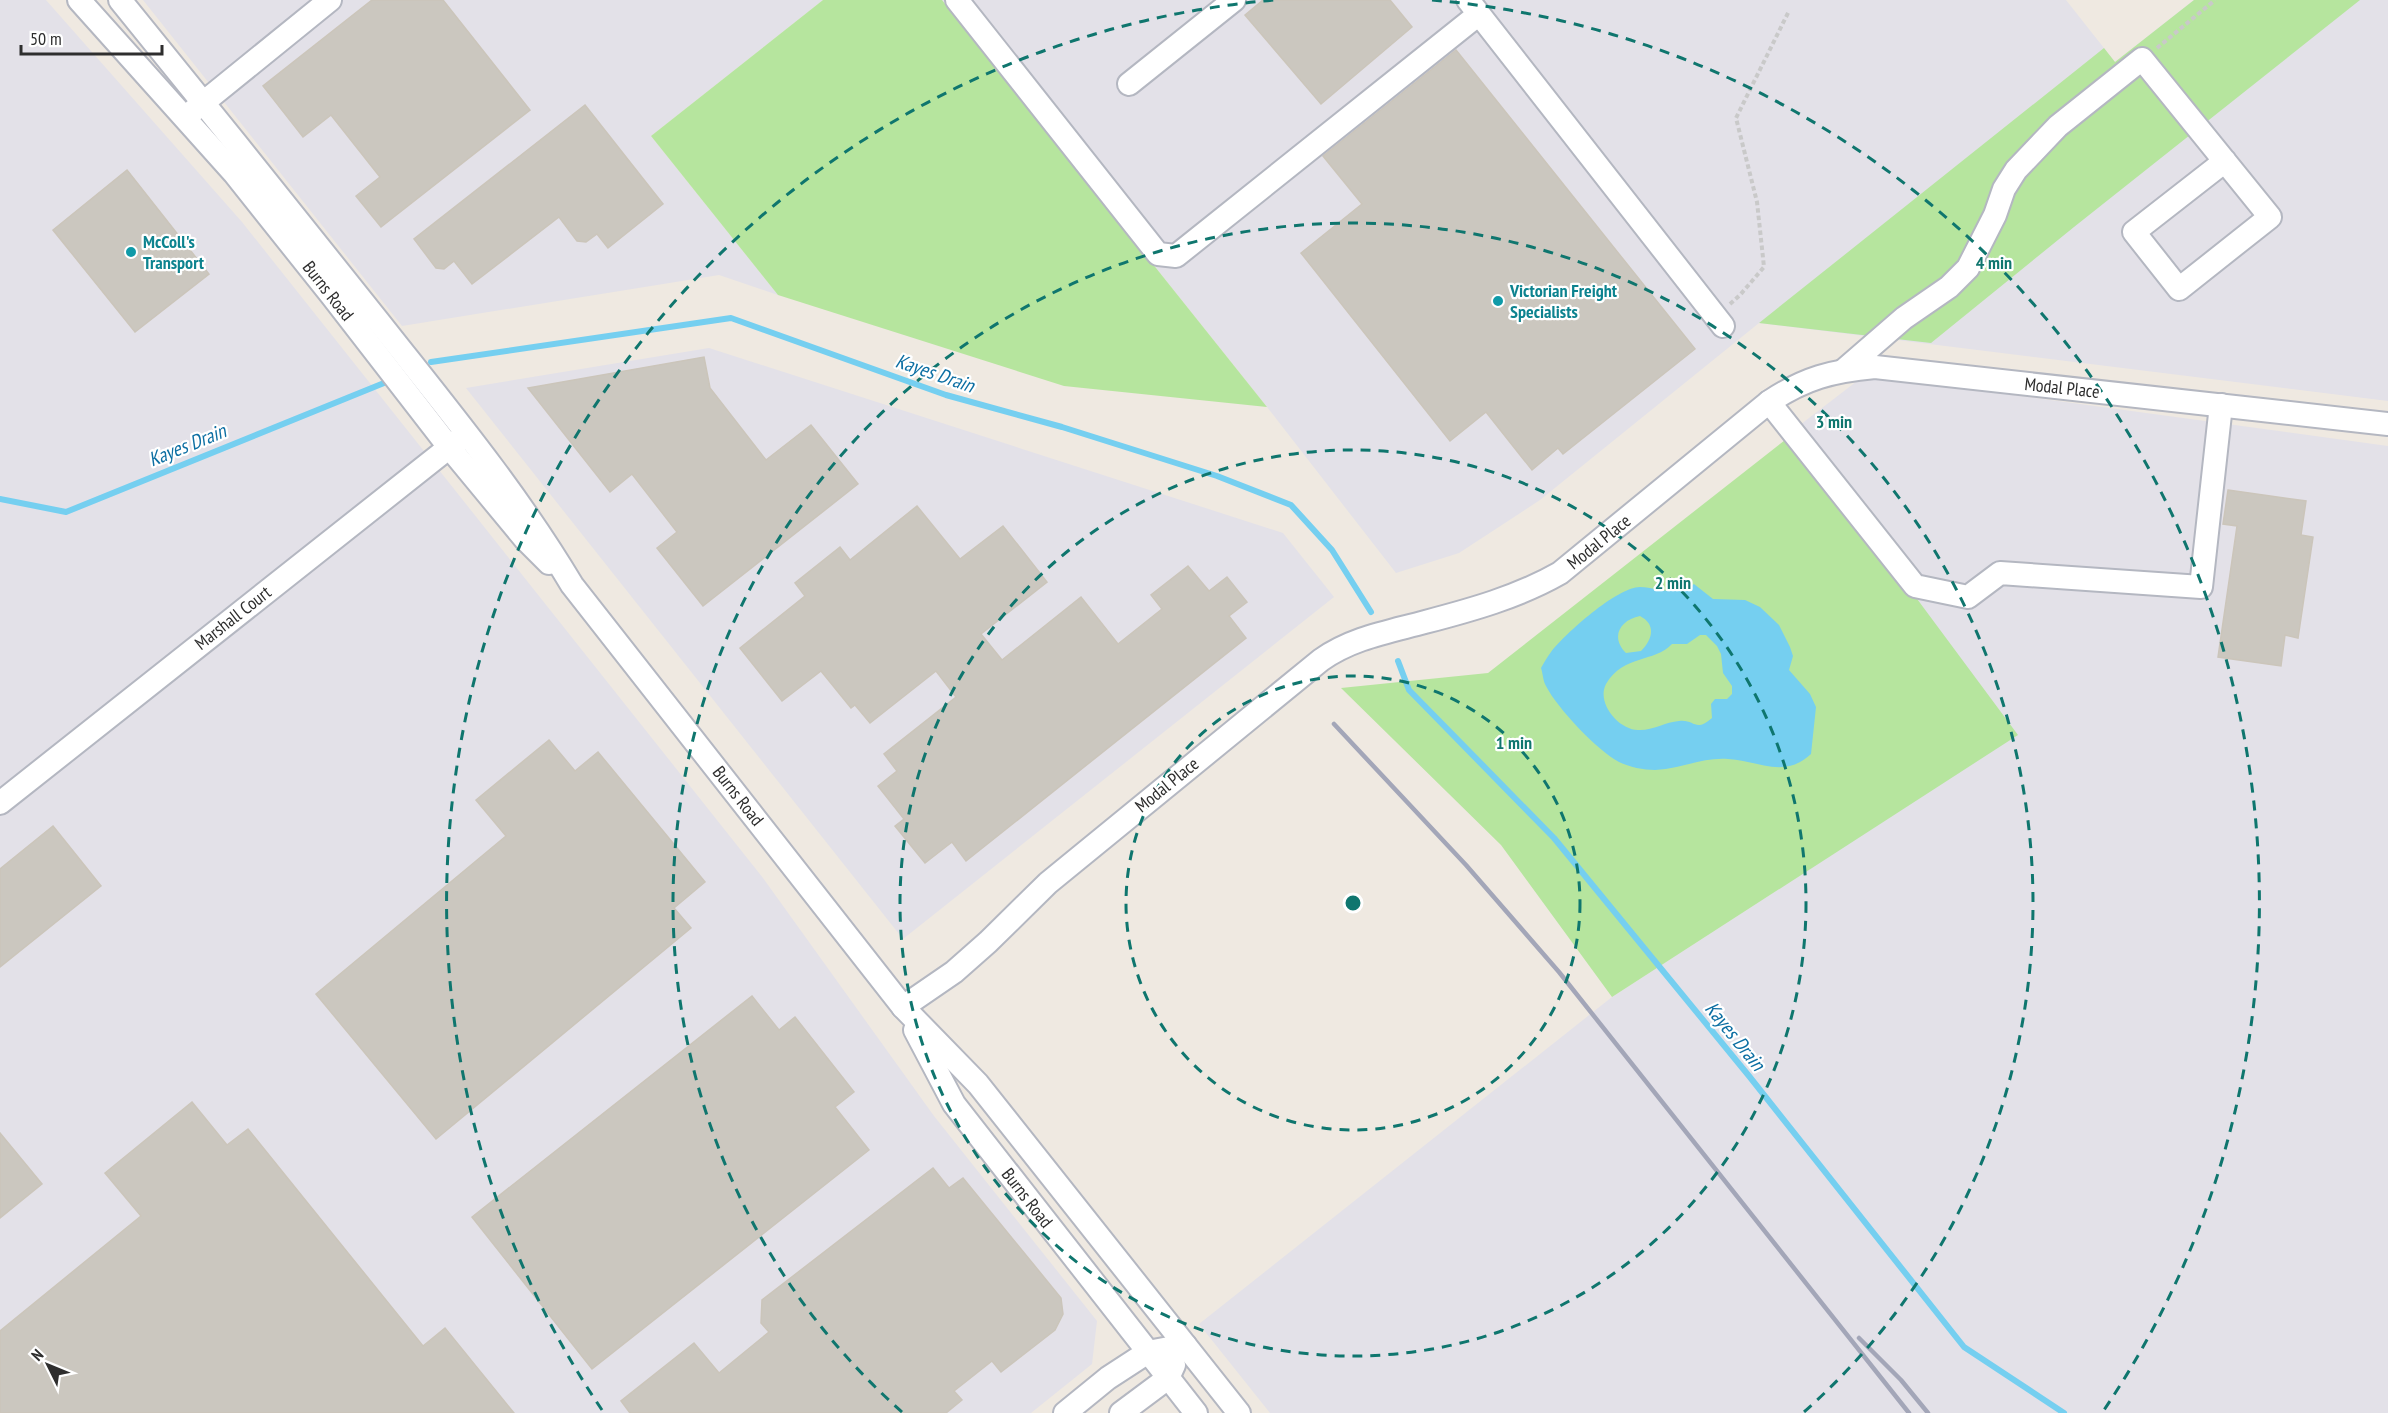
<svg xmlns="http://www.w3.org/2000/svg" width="2388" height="1413" viewBox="0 0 2388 1413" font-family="'PT Sans Narrow',sans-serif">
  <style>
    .industrial { fill: #e3e1e8 }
    .green { fill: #b6e59e }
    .water { fill: #75cff0; fill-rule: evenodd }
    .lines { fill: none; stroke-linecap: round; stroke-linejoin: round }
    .stream { stroke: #75cff0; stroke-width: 6 }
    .building { fill: #cbc7bf; stroke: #cbc5ba; stroke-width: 1.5 }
    .minor-casing { stroke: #b4b7c1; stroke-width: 26 }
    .path { stroke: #c9c9c9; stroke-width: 4; stroke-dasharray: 4.5 3; stroke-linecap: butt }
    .minor { stroke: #fff; stroke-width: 22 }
    .rail { stroke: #a3a6b8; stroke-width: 4.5 }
    .ring { fill: none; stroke: #0f766e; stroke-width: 3; stroke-dasharray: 10 8 }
    .culture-dot { fill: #0f9aa8; stroke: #fff; stroke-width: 2 }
    .labels { text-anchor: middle; stroke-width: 4.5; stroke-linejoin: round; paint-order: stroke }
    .culture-label { font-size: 18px; font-weight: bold; fill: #0d838f; stroke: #fff; text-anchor: start }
    .street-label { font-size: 18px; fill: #2e2e2e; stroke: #fff }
    .water-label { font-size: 20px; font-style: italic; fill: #0d6fa3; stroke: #fff }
    .centre { fill: #0f766e; stroke: #fff; stroke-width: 3 }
    .ring-label { font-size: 18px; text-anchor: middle; font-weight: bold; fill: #0f766e; stroke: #fff; stroke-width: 4.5; stroke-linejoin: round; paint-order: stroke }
  </style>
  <rect width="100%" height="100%" fill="#efe9e1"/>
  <!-- industrial -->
  <g class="industrial">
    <polygon points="0,0 46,0 242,222 763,878 934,1116 1097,1321 1092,1364 1031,1413 0,1413"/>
    <polygon points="143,0 823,0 651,136 778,295 719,275 402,326"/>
    <polygon points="942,0 2066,0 2115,62 2194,0 2388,0 2388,401 1759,323 1540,500 1459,553 1396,573 1267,407"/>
    <polygon points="709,348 1283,533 1334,597 903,939 466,388"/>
    <polygon points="1861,378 1912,381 2388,446 2388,1413 1270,1413 1199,1324 1612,997 2017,735 1783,438"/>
  </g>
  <!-- green -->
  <g class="green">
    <polygon points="823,0 942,0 1267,407 1064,386 778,295 651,136"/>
    <polygon points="2194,0 2360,0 2074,227 1931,343 1759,323 2104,48 2115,62"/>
    <polygon points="1794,433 2018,735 1612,997 1501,845 1341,688 1488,673"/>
  </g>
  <!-- water -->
  <path class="water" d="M1694,584l19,15 32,1 15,7 19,18 11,22 3,9 -4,14 21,24 6,13 -5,47c-27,25 -51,7 -83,5 -25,-2 -48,10 -73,11 -11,0 -26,-3 -36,-8 -21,-11 -62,-54 -73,-76 -3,-5 -3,-12 -5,-18 3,-5 6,-11 10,-16 14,-18 66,-65 89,-65 19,1 37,10 54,-3zM1640,616c17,9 12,24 1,35l-15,2c-16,-16 -6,-33 14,-37zM1700,635h6l11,11 4,8 2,19 9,13v8l-5,5h-12l-4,5 1,14c-17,15 -17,1 -33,3 -14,1 -27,10 -41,9 -19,0 -42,-27 -32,-46 18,-30 48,-21 66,-40h15z"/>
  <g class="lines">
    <!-- stream -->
    <g class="stream">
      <polyline points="431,362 731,318 946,395 1062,427 1217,476 1291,505 1332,550 1371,612"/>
      <polyline points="0,499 66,512 384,383"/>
      <polyline points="1398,661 1409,690 1554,838 1749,1076 1964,1347 2064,1413"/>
    </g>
  </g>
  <!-- building -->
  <g class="building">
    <polygon points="372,0 443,0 530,110 381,227 356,196 380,177 331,115 303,137 263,86"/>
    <polygon points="1263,0 1390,0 1412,27 1321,104 1245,15"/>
    <polygon points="1456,50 1695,349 1563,454 1558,448 1532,470 1486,412 1450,441 1301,253 1362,204 1323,156"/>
    <polygon points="585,105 663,204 608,248 597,234 586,242 577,241 559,217 472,284 454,261 444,269 436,268 414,239"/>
    <polygon points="127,170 209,274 135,332 53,230"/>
    <polygon points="704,357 710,388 766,460 811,425 858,484 703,606 657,548 677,532 632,474 610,492 528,388"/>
    <polygon points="2228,490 2306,501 2301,535 2313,537 2298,638 2285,635 2281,666 2218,657 2237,526 2223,524"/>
    <polygon points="917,506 960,559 1003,526 1047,582 981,634 1002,660 1081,597 1118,644 1162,609 1151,595 1188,566 1209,591 1227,577 1247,602 1229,616 1246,638 966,861 952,842 925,863 895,826 904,819 878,786 897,771 884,754 956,697 936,671 870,723 855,705 851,708 821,671 782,701 740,648 805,596 795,583 840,547 850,560"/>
    <polygon points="549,740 575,771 598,752 705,882 674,908 691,928 436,1139 316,994 506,836 476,800"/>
    <polygon points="53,826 101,886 0,967 0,869"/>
    <polygon points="752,996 779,1030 795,1017 854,1092 835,1107 869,1150 592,1369 472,1217"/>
    <polygon points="192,1102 227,1145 248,1129 423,1346 445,1328 514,1413 0,1413 0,1331 141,1216 105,1173"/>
    <polygon points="0,1133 42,1184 0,1218"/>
    <polygon points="933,1168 949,1188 963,1178 1061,1298 1063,1314 1055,1330 1001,1372 992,1361 954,1391 962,1400 946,1413 630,1413 621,1401 694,1343 719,1373 769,1332 761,1323 762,1300"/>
  </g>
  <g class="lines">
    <!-- minor casing -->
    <g class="minor-casing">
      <g id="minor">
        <polyline points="79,0 234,173 332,296 449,447 525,539 549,563"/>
        <path d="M120,0c87,107 173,214 259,322 67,85 137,169 193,263l331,422 75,77 261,329"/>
        <polyline points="957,0 1158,254 1176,256 1479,14"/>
        <polyline points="1468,0 1723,326"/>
        <polyline points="1129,84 1234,0"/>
        <polyline points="193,111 330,0"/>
        <polyline points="1844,370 1904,318 1949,287 1968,268 1995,215 2004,189 2016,170 2058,126 2142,59 2270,217 2179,289 2134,232 2225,161"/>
        <polyline points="1769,402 1915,586 1968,597 2000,573 2201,587 2221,405"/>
        <polyline points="0,803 461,438"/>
        <path d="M903,1007l51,-35 34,-30 60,-59 273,-223c31,-22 67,-28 104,-38 46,-12 93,-25 135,-49l209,-171c36,-24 63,-31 106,-35l513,57"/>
        <polyline points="915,1030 954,1104 1196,1413"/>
        <polyline points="1065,1413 1108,1378 1148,1352 1185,1345"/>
        <polyline points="1121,1413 1168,1378 1174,1365"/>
      </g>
    </g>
    <!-- path -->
    <g class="path">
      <polyline points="2157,48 2215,0"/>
      <polyline points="1730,304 1740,295 1764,267 1757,202 1736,118 1789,11"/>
    </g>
    <!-- minor -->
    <use href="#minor" class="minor"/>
    <!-- rail -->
    <g class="rail">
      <polyline points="1334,724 1466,865 1559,972 1909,1413"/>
      <polyline points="1859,1338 1901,1380 1928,1413"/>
    </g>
  </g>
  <!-- distance rings -->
  <g class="ring">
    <circle cx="1353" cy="903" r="227"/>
    <circle cx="1353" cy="903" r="453"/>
    <path d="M902 1412A680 680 0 1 1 1804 1412"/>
    <path d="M602 1410A906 906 0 0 1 1274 0M1432 0A906 906 0 0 1 2104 1410"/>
  </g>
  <!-- markers -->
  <g class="culture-dot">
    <circle cx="131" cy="252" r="6"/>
    <circle cx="1498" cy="301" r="6"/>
  </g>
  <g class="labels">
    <!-- culture labels -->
    <g class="culture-label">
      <text x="143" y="248">McColl's<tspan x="143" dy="21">Transport</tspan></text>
      <text x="1510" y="297">Victorian Freight<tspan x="1510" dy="21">Specialists</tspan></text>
    </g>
    <!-- street labels -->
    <g class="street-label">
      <text transform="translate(328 291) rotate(52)" y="6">Burns Road</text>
      <text transform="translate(2062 388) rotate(6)" y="6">Modal Place</text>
      <text transform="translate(1599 542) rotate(-39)" y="6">Modal Place</text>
      <text transform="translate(233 618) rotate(-38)" y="6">Marshall Court</text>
      <text transform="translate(1167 785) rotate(-39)" y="6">Modal Place</text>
      <text transform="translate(738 796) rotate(52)" y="6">Burns Road</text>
      <text transform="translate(1027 1198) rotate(52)" y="6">Burns Road</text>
    </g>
    <!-- water labels -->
    <g class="water-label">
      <text transform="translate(935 373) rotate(19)" y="7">Kayes Drain</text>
      <text transform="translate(187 445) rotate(-22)" y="7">Kayes Drain</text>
      <text transform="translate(1735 1036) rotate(51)" y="7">Kayes Drain</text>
    </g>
  </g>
  <circle cx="1353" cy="903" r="9" class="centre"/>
  <g class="ring-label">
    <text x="1994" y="269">4 min</text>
    <text x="1834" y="428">3 min</text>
    <text x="1673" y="589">2 min</text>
    <text x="1514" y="749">1 min</text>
  </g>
  <!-- north arrow -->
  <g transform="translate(48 1365) rotate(313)" stroke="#ffffff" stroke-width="4.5" paint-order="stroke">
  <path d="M0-4.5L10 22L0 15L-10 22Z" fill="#2e2e2e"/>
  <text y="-9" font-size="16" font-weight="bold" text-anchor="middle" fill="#2e2e2e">N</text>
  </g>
  <!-- scale -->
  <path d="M21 45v9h141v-9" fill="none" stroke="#2e2e2e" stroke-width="3"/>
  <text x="30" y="45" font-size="18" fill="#2e2e2e" stroke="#ffffff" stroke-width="4.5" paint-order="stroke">50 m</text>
</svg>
